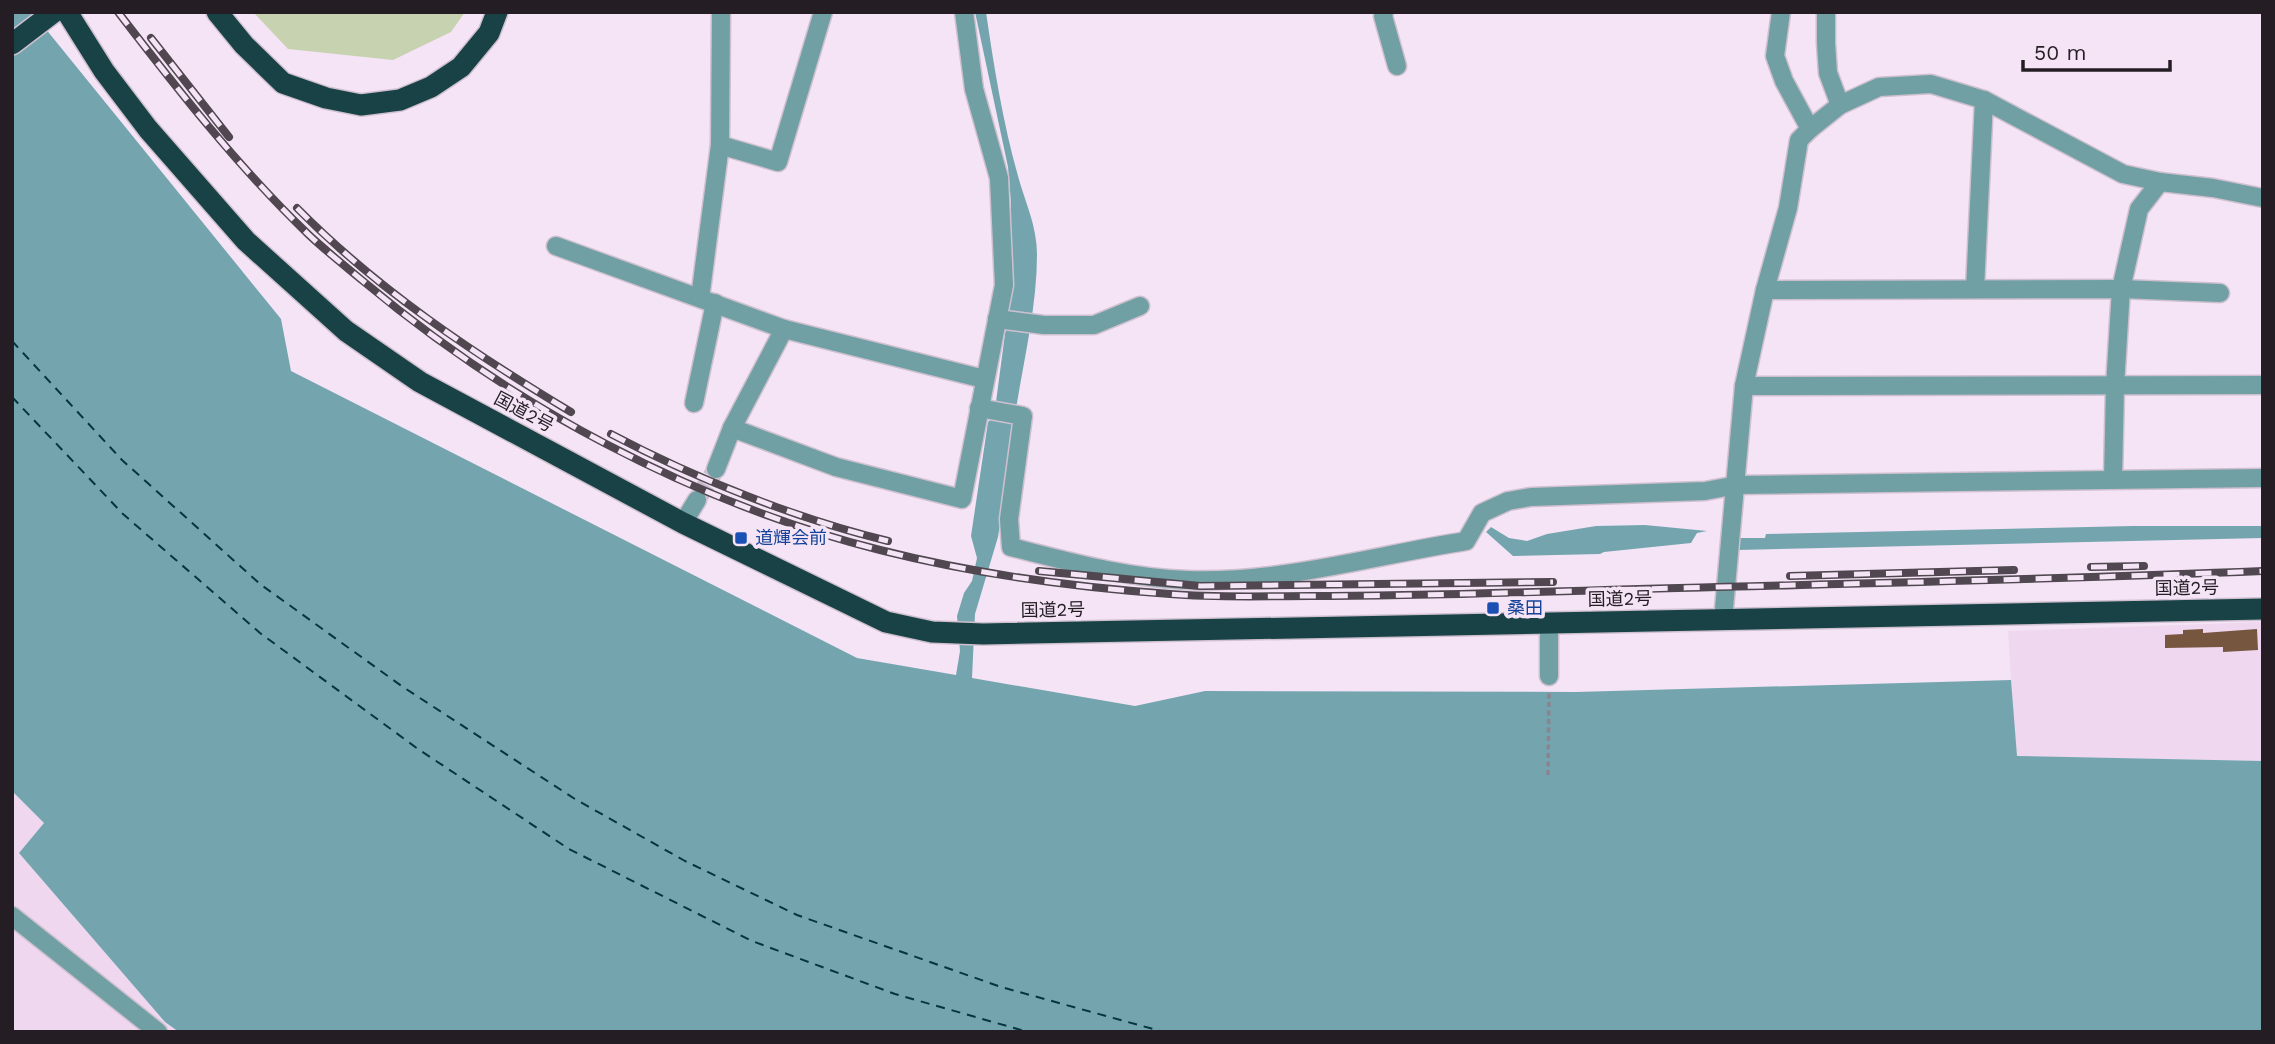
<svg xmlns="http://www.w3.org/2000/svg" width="2275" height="1044" viewBox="0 0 2275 1044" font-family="'Work Sans','Noto Sans JP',sans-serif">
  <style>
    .built { fill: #eed7ef }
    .green { fill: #c7d2b0 }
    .water { fill: #74a5af }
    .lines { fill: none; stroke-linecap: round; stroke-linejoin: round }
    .ferry { stroke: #04363e; stroke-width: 2; stroke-dasharray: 9 7; stroke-linecap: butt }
    .building { fill: #775640 }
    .minor-tunnel { stroke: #cbbccc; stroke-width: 18; stroke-dasharray: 18 9; stroke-linecap: butt }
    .minor-casing { stroke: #cfc0d0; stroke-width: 21 }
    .highway-casing { stroke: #cfc0d0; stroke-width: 24 }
    .path { stroke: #8e828e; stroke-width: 3.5; stroke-dasharray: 5 3.5; stroke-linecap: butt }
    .minor { stroke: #70a0a4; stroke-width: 18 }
    .highway { stroke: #184245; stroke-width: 21 }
    .rail-casing { stroke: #504750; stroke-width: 8 }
    .rail { stroke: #f5e4f6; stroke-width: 5; stroke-dasharray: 16; stroke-linecap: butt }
    .transit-dot { fill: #1a4fb4; stroke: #f5e4f6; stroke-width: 2.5 }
    .labels { text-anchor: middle; stroke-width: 7; stroke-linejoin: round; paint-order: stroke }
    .street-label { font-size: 18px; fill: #241e24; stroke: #f5e4f6 }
    .transit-label { font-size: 18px; fill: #164399; stroke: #f5e4f6; text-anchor: start }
  </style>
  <rect width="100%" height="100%" fill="#f5e4f6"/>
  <!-- built -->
  <g class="built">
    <polygon points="2263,622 2263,761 2016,756 2008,631"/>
    <polygon points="12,791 44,823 19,853 165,1022 179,1032 12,1032"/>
  </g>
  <!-- green -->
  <polygon class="green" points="253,12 465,12 451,32 393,60 288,49"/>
  <!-- water -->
  <g class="water">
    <path d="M12,12h20l249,307 10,52 566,287 99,17 4,-24 -3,-35 7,-23 8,-12 5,-23 -6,-22 17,-114 6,-5 16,-121 1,-92 -3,-37 -33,-155h11c8,55 17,111 32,164 7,26 19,50 19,78 0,50 -12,100 -20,149l-6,15 4,7 -17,112 -23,77 -3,64 163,28 70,-15 371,1 435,-12 6,76 246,5v271h-2084l-14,-10 -146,-169 25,-30 -32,-32z"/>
    <polygon points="1645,525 1707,531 1697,533 1691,543 1604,552 1600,554 1513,556 1486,532 1491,527 1509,538 1527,541 1547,534 1596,526"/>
    <polygon points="2132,526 2263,526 2263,538 1737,550 1738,538 1765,538 1766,534"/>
  </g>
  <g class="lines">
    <!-- ferry -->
    <g class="ferry">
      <polyline points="12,341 122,460 260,584 403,687 575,799 685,861 797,915 1001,987 1164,1032"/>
      <polyline points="12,397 123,514 260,633 418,749 569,849 752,941 895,994 1028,1032"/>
    </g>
  </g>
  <!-- building -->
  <polygon class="building" points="2203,629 2203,633 2257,629 2258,650 2223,652 2223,647 2165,648 2165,635 2183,634 2183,630"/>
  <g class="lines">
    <!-- minor-tunnel -->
    <polyline class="minor-tunnel" points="697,500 716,469"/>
    <!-- minor casing -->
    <g class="minor-casing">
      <g id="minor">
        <polyline points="1384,12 1383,16 1397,66"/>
        <polyline points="1781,12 1775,56 1784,81 1810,129"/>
        <polyline points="1826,12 1826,43 1828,73 1840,105"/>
        <polyline points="720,145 778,162 823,12"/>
        <polyline points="556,246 784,329 984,379"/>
        <polyline points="1975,289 1984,100"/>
        <polyline points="1765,290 2121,289 2220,293"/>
        <polyline points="700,298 720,145 721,12"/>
        <polyline points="997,319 1044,325 1094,325 1140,306"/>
        <polyline points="1744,386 2263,385"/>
        <polyline points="694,403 715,303"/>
        <path d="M979,408l44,8 -14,103 2,28c59,15 116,31 177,33 89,4 189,-25 278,-39l16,-28 26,-12 23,-4 174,-6 32,-6 526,-7"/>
        <polyline points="732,428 836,467 962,499 1004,285 999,178 974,89 964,12"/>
        <polyline points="716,469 732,428 784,329"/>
        <polyline points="2113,479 2115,386 2121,289 2139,209 2160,182"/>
        <polyline points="683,523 697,500"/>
        <polyline points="1723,620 1744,386 1765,290 1788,208 1799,140 1810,129 1840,105 1879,87 1931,84 1984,100 2123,174 2160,182 2213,188 2263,198"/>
        <polyline points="1549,676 1549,624"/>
        <polyline points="12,916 158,1032"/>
      </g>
    </g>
    <!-- highway casing -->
    <g class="highway-casing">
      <g id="highway">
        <polyline points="67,12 104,71 148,129 246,241 346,331 420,382 683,523 886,622 932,632 983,634 2263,609"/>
        <polyline points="217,12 244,45 283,83 326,98 361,105 400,100 431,87 461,67 489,33 497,12"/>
        <polyline points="12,44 54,12"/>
      </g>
    </g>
    <!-- path -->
    <polyline class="path" points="1548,775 1549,693"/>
    <!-- minor -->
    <use href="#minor" class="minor"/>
    <!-- highway -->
    <use href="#highway" class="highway"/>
    <!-- rail casing -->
    <g class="rail-casing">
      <g id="rail">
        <path d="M118,12c60,78 120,155 191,223 17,16 36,31 54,46 148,124 328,221 517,269 95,24 192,37 290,44 47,4 94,2 141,2 98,0 196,-3 294,-6 219,-6 438,-10 658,-19"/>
        <polyline points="151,38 229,137"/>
        <path d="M297,208c81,82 176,145 274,204"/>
        <path d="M611,434c83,44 186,85 277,107"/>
        <polyline points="2091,567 2144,566"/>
        <polyline points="1039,571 1200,586 1553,582"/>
        <polyline points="1790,576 2014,570"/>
      </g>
    </g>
    <!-- rail -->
    <use href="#rail" class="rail"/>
  </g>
  <!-- markers -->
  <g class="transit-dot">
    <rect x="734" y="531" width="14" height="14" rx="3.5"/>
    <rect x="1486" y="601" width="14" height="14" rx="3.5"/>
  </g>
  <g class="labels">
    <!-- street labels -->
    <g class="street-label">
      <text transform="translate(524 412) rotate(28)" y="6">国道2号</text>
      <text transform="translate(2187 588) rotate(-1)" y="6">国道2号</text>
      <text transform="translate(1620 599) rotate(-1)" y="6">国道2号</text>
      <text transform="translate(1053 610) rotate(-1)" y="6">国道2号</text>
    </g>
    <!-- transit labels -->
    <g class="transit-label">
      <text x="755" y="544">道輝会前</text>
      <text x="1507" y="614">桑田</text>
    </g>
  </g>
  <!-- border -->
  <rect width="2275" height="1044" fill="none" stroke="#241e24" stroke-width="28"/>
  <!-- scale -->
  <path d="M2023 60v10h147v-10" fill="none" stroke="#241e24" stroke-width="3.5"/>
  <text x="2034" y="60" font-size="21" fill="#241e24" stroke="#f5e4f6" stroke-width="5" paint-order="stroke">50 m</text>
</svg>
